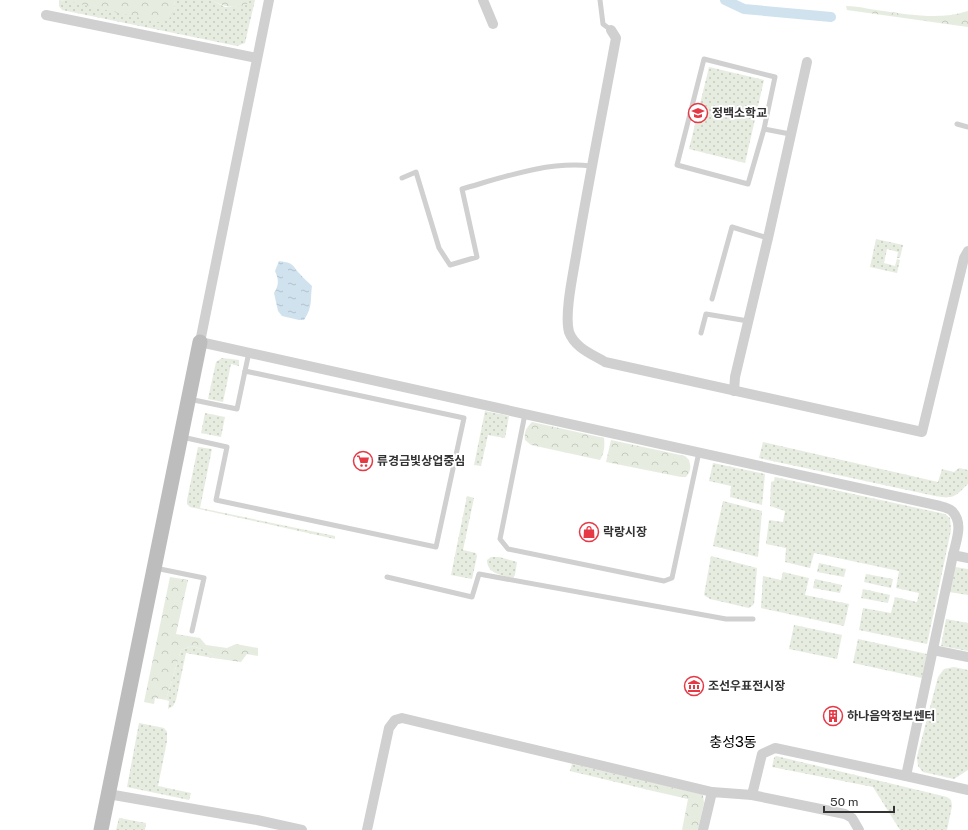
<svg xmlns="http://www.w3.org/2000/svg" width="968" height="830" viewBox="0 0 968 830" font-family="'Public Sans','Noto Sans KR',sans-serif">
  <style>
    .grass { fill: url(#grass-dots) }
    .forest { fill: url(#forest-crowns) }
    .water { fill: url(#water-ripples) }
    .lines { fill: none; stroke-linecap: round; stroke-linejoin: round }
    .canal { stroke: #cfe2ee; stroke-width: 10 }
    .lane { stroke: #d0d0d0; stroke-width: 5 }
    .street { stroke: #d0d0d0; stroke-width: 10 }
    .secondary { stroke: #bdbdbd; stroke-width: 15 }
    .labels { text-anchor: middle; stroke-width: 4; stroke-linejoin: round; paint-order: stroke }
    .poi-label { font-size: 12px; font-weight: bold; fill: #333; stroke: #fff; text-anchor: start }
    .quarter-label { font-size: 14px; fill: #000; stroke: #fff }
  </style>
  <defs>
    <pattern id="grass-dots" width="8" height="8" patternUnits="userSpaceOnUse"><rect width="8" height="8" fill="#e6ecdf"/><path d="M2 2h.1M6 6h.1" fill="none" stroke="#c6cbc0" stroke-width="1.8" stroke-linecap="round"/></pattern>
    <pattern id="forest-crowns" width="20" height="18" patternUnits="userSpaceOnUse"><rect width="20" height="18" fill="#e6ecdf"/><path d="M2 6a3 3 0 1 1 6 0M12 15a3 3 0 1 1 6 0" fill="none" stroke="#c6cbc0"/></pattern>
    <pattern id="water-ripples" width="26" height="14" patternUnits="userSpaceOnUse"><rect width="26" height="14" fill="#cfe2ee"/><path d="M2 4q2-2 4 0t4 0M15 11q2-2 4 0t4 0" fill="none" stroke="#b2c2cd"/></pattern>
  </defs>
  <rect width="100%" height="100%" fill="#fff"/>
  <!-- grass -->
  <g class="grass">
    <polygon points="59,0 174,10 175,0 211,0 225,7 235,7 245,5 249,3 249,0 255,0 245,43 237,46 62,10 59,6"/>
    <polygon points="709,67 764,80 745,163 689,149"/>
    <polygon points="876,239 903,245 900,258 897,258 898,252 887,249 884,263 895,266 897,259 900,260 897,273 870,267"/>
    <polygon points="222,358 239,360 239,366 231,364 223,402 208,399 216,362"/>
    <polygon points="485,411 509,416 505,438 488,435 481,466 474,465"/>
    <polygon points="205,413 225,417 221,437 201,433"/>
    <path d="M763,442l175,40 4,-13 12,3 5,-4 9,2v14c-14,13 -13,15 -33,12l-176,-38z"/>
    <polygon points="198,447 212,449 200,508 335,536 335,539 190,507 187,504 187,500"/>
    <polygon points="713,463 765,474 762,505 730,497 731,486 709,481"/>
    <polygon points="775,477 945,514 950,518 951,530 927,644 859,630 863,608 891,613 895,597 917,602 919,593 896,588 899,571 814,553 810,568 785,562 786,548 766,544 769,520 783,522 785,511 770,506 771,482 774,481"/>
    <polygon points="467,496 474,498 463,550 476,553 477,556 472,579 451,575"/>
    <polygon points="723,501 762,511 758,557 713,546"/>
    <polygon points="711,556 757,568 754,604 749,608 710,599 704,595"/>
    <path d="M491,557h8l18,5 -2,13 -2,3c-11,-3 -26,-4 -26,-18z"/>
    <polygon points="819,563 846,569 844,577 817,572"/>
    <polygon points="955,567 968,569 968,595 949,592"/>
    <polygon points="783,572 809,578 805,595 849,604 844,626 761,608 763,576 781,580"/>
    <polygon points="866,574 893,579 891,588 864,582"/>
    <polygon points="815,579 842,585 840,593 813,588"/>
    <polygon points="863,589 890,595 888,603 861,598"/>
    <polygon points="946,619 968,623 968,651 941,646"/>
    <polygon points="794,625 842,635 837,659 789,649"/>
    <polygon points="858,639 927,654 922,678 853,663"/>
    <polygon points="192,646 205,650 213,655 213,658 186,653 176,700 173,706 168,709 169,701 166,700 181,650"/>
    <polygon points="954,667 968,670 968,770 954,779 923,772 918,766 917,757 938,677 944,669"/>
    <polygon points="139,723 164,728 167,732 167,741 158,786 191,793 189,800 127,787"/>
    <polygon points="776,756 947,797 951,800 952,806 947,830 900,830 873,787 772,767 774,758"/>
    <polygon points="572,764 655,783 653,791 570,771"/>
    <polygon points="119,818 146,823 145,830 116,830"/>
  </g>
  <!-- forest -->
  <g class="forest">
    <polygon points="62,0 175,0 174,10 169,19 158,22"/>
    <path d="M211,0h38v3c-12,7 -26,4 -38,-3z"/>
    <path d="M846,6c14,0 25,4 38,5 27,4 57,9 84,0v16l-121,-17z"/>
    <path d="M532,422l72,16c1,7 0,16 -4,22l-69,-15 -6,-5c-1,-8 1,-12 7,-18z"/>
    <path d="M611,440l74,16 4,4c2,7 2,11 -3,17h-5l-75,-15z"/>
    <polygon points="170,577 188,580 176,634 200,638 206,645 227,648 236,644 258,648 258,656 247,654 241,662 213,658 213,655 205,650 192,646 181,650 166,700 155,698 154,704 144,702"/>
    <polygon points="655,783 701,794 703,795 704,803 698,830 682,830 688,799 653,791"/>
  </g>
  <!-- water -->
  <path class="water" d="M279,261c15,2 13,4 21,13 3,4 8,8 12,12 -2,15 1,20 -8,34h-5l-17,-4 -4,-5 -4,-18c5,-8 5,-13 1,-22z"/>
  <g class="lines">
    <!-- canal -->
    <polyline class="canal" points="725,0 744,9 831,17"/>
    <!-- lane -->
    <g class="lane">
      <polyline points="600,0 603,24 611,30"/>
      <polyline points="957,124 968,127"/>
      <polyline points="764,129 775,77 704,59 677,165 748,184 764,129 790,134"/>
      <path d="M402,178l14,-6 23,76 11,17 27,-8 -15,-68c42,-12 86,-28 129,-23"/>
      <polyline points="712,299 732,227 768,238"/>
      <polyline points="701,333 706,314 748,321"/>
      <polyline points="245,371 249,352"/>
      <polyline points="525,414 500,539 508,549 664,581 672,578 699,452"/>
      <polyline points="182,437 227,447 216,500 436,547 464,418 245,371 237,409 189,399"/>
      <polyline points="155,568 204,578 192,631"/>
      <polyline points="387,577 472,597 479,574 726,619 753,619"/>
    </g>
    <!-- street -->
    <g class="street">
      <path d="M269,0l-69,342 740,164c4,1 9,2 12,5 12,12 4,30 1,44l15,3"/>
      <polyline points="483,0 493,24"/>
      <polyline points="46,15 257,58"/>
      <path d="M611,30l5,8c-13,71 -27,141 -39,212 -3,20 -13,63 -8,82 6,16 23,22 36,30l317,70 42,-174 4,-7"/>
      <polyline points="734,391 735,377 768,238 807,62"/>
      <polyline points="953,555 906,776 968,790"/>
      <polyline points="933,650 968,657"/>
      <polyline points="108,794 257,820 302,830"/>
      <polyline points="752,795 845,814 852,818 859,830"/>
      <polyline points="367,830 389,728 395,720 402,718 712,792"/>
      <polyline points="703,830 712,792 752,795 762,754 775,748 906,776"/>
    </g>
    <!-- secondary -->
    <polyline class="secondary" points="101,830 200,342"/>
  </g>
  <!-- icons -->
  <defs>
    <g id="school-ring" transform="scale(1)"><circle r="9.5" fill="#fff" stroke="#e63946" stroke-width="1.5"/><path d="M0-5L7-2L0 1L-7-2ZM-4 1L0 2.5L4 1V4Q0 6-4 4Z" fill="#e63946"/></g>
    <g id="supermarket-ring" transform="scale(1)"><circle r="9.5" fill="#fff" stroke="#e63946" stroke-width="1.5"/><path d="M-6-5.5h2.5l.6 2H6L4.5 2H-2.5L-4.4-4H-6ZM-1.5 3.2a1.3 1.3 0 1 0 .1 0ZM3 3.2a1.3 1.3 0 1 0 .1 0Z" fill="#e63946"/></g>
    <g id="shop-ring" transform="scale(1)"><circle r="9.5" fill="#fff" stroke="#e63946" stroke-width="1.5"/><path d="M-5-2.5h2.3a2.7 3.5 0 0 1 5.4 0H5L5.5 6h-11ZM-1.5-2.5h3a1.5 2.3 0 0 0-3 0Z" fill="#e63946"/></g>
    <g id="museum-ring" transform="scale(1)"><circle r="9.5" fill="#fff" stroke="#e63946" stroke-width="1.5"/><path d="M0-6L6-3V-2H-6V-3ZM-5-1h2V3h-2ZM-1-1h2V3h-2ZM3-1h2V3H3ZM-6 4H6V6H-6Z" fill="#e63946"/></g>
    <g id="building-ring" transform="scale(1)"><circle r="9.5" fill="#fff" stroke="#e63946" stroke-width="1.5"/><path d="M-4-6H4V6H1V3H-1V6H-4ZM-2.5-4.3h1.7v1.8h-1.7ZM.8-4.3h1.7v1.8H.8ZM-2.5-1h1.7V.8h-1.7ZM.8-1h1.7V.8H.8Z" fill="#e63946"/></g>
  </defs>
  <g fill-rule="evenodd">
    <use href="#school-ring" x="698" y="113"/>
    <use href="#supermarket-ring" x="363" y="461"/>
    <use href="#shop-ring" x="589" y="532"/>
    <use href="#museum-ring" x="694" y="686"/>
    <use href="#building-ring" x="833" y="716"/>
  </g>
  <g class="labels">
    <!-- poi labels -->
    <g class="poi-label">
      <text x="712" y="117">정백소학교</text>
      <text x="377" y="465">류경금빛상업중심</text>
      <text x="603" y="536">락랑시장</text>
      <text x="708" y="690">조선우표전시장</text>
      <text x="847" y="720">하나음악정보쎈터</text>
    </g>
    <!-- quarter labels -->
    <g class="quarter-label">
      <text x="733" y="747">충성3동</text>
    </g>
  </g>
  <!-- scale -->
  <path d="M824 806v6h70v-6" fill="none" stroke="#333333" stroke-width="2"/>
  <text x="830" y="806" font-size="12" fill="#333333" stroke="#ffffff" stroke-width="3" paint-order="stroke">50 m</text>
</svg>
